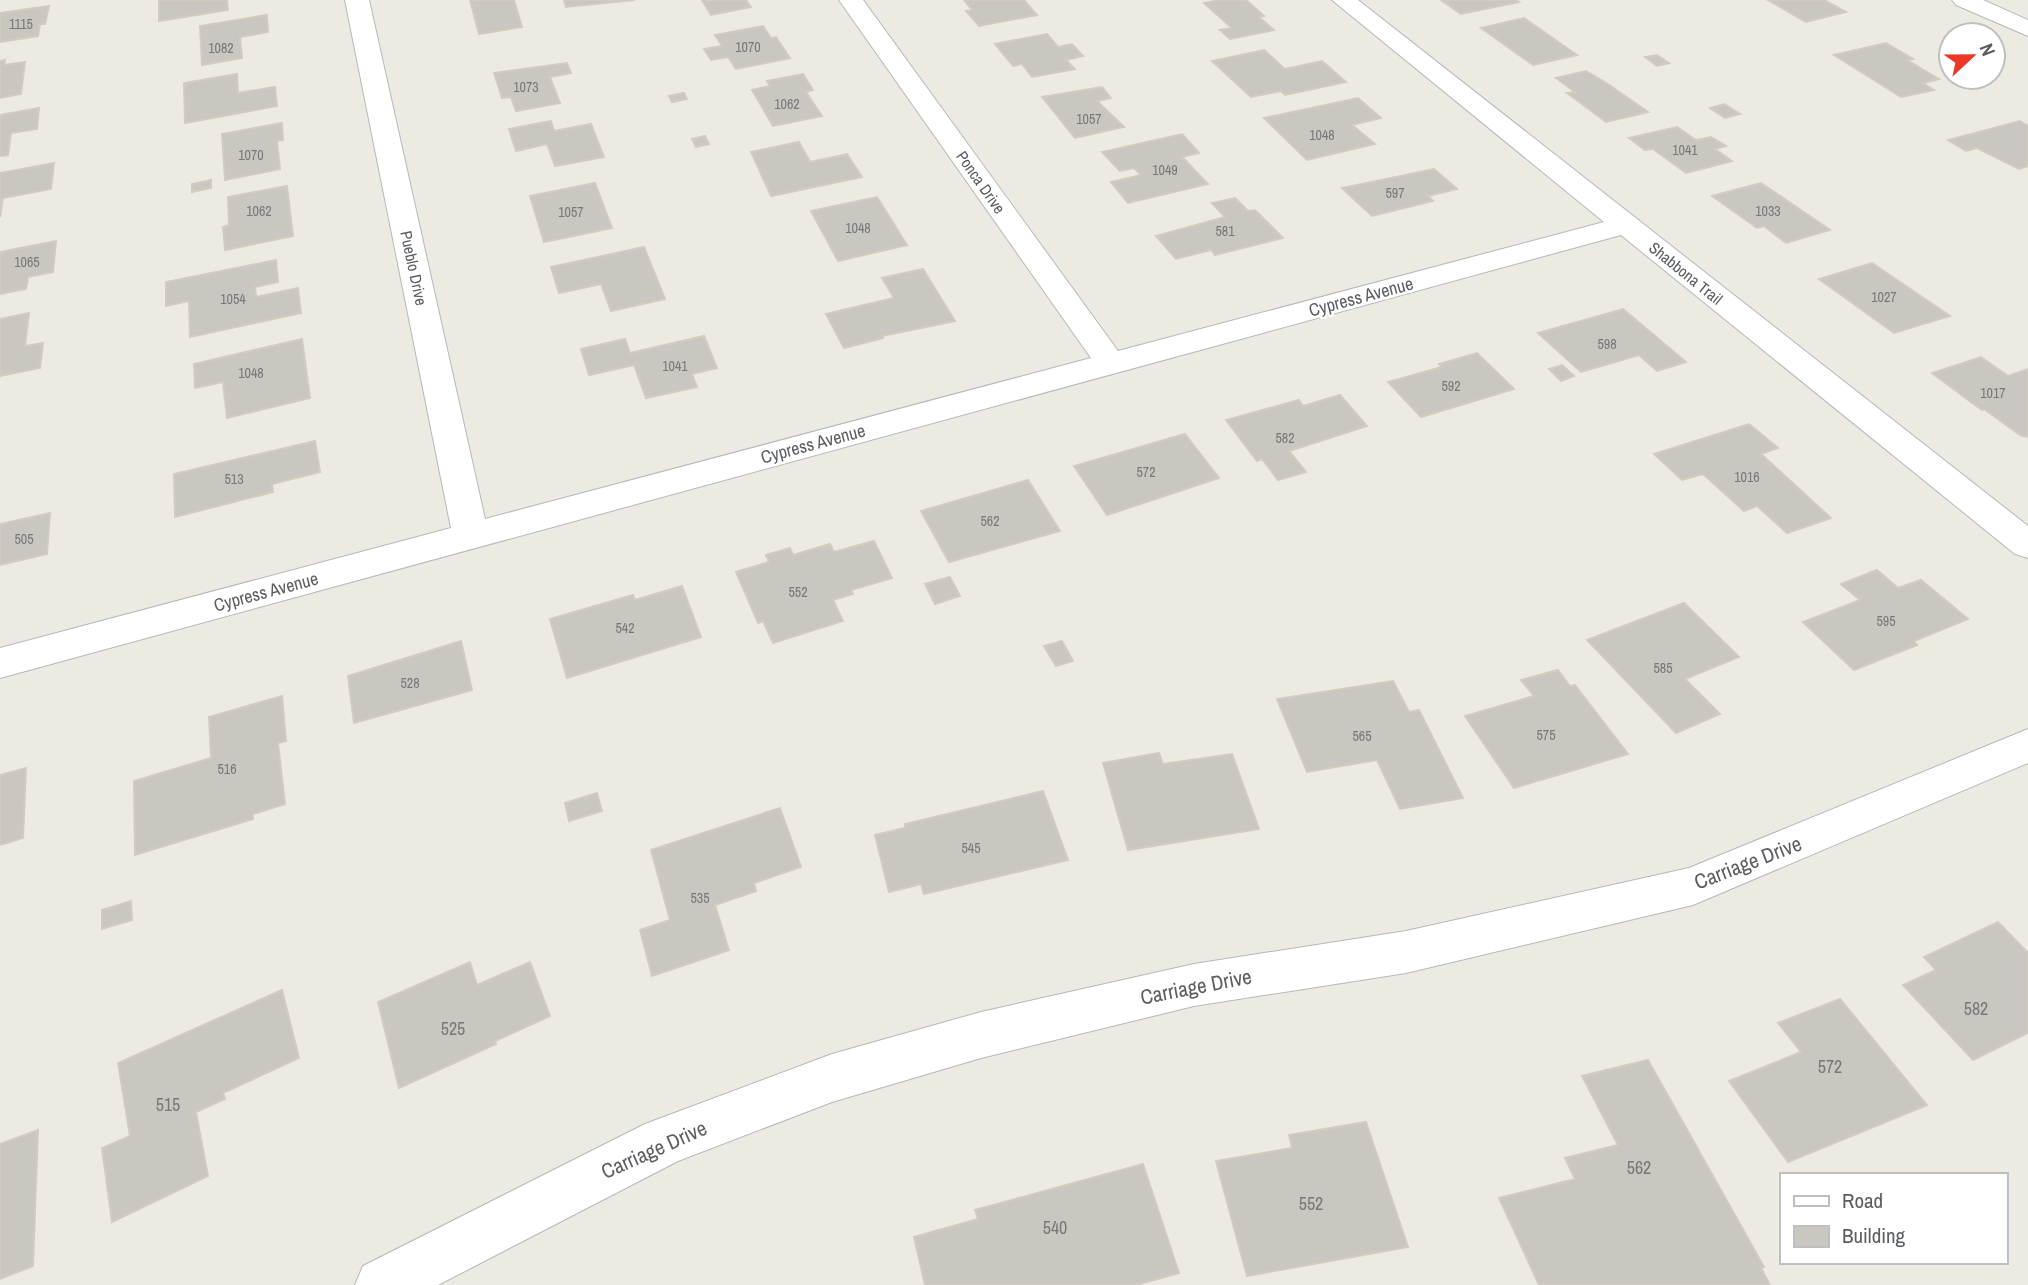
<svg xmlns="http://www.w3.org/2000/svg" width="2028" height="1285" viewBox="0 0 2028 1285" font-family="'Archivo Narrow',sans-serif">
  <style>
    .building { fill: #cac7c1; stroke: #d2ccc0; stroke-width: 2 }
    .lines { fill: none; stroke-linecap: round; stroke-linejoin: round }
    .minor-casing { stroke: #b4b8bc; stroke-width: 2 }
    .minor { fill: #fff; fill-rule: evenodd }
    .labels { text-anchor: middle; stroke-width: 5; stroke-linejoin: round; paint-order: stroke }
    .number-label { font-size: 14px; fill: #76787a }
    .far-street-label { font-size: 16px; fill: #5a5e63; stroke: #fff }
    .street-label { font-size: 18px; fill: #5a5e63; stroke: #fff }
    .near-number-label { font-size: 18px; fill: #76787a }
    .near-street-label { font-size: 21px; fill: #5a5e63; stroke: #fff }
  </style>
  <rect width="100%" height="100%" fill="#edebe1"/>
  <!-- building -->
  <g class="building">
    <polygon points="159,0 227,0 228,10 159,21"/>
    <polygon points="470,0 514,0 522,27 479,34"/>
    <polygon points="564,0 635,0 566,7"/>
    <polygon points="702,0 746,0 751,7 711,15"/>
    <polygon points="964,0 1024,0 1037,15 979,26 966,11 972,10"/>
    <polygon points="1219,0 1246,0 1264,16 1259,17 1274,30 1230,39 1220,30 1232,28 1204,3"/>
    <polygon points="1441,0 1516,0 1519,2 1461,14"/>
    <polygon points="1768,0 1824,0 1846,12 1806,22"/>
    <polygon points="49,6 45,24 40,24 38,36 0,42 0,13"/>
    <polygon points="267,15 268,32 240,37 242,58 202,65 200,26"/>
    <polygon points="1524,18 1577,55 1533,65 1481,28"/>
    <polygon points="763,26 771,38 776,37 790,58 736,69 728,57 711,60 704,49 722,46 715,35"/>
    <polygon points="1047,34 1058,47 1072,44 1083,56 1066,60 1075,69 1032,77 1022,64 1013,66 995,44"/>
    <polygon points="1886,43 1913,59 1907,60 1939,79 1923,83 1934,90 1901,97 1834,55"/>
    <polygon points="1264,50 1285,69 1322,61 1346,82 1285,95 1281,91 1251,97 1212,61"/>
    <polygon points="1657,55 1669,63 1657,66 1645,57"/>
    <polygon points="5,60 4,65 25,62 21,94 0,98 0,61"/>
    <polygon points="567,63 571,73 550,77 560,103 516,111 511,97 502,98 494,73"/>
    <polygon points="1586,71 1608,84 1648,112 1606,122 1567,93 1575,92 1556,78"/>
    <polygon points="237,74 238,93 275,87 277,106 185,123 184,83"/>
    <polygon points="803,74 813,90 806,92 822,116 773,126 752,90 770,86 767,81"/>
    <polygon points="1102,87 1111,98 1097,101 1124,127 1075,138 1042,97"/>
    <polygon points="684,93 687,99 672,102 669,96"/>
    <polygon points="1358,98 1381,118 1352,125 1375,144 1307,160 1264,118"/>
    <polygon points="1724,104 1740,114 1725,118 1710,108"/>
    <polygon points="39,108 37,129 11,133 8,155 0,156 0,115"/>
    <polygon points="551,121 554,131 591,124 604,157 555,166 547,144 516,151 509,129"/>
    <polygon points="2020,121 2028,126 2028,166 2019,169 1977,148 1966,151 1948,140"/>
    <polygon points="282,123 283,140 277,141 280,169 225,180 222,134"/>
    <polygon points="1677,127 1696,140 1711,137 1726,146 1715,149 1732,161 1686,173 1653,149 1645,150 1629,138"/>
    <polygon points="1182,134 1199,153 1182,157 1208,184 1128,203 1111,182 1141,175 1134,168 1120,171 1102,152"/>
    <polygon points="705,136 709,144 696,147 692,139"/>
    <polygon points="799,142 810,162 847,154 862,177 771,196 751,152"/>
    <polygon points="54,163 51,189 3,198 0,217 0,173"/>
    <polygon points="1434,169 1457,189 1428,196 1433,201 1372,216 1342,188"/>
    <polygon points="211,180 211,188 192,192 192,184"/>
    <polygon points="595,183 612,228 544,242 530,196"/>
    <polygon points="1761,183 1830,230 1786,243 1764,226 1757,228 1712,196"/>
    <polygon points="287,186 293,236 225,250 223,227 229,225 228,197"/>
    <polygon points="877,197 907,245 838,261 811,211"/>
    <polygon points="1235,198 1248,211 1255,210 1283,238 1215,255 1211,250 1176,259 1156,236 1225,217 1212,203"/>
    <polygon points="56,241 53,272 28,277 26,289 0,294 0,252"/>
    <polygon points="644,247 665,299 611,311 601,284 559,293 551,267"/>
    <polygon points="276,260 278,282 255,287 256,297 298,288 301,313 190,337 189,301 166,306 166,282"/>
    <polygon points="1872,263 1950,316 1894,333 1819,279"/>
    <polygon points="923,269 955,321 882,336 883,338 844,348 826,314 894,298 882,278"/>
    <polygon points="1623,309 1686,362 1657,371 1639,355 1581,372 1538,333"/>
    <polygon points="29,313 25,346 43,343 40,368 0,376 0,319"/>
    <polygon points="704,336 717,368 692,374 697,387 646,398 634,365 589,375 581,349 625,339 630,353"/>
    <polygon points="302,339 310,398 227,418 223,382 195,388 194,364"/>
    <polygon points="1477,353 1514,389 1421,417 1388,382 1442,367 1439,364"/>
    <polygon points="1981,357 2008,376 2028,369 2028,437 2020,435 1984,409 1982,410 1932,373"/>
    <polygon points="1562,365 1574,376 1561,381 1549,369"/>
    <polygon points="1340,395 1367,426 1289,451 1306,472 1278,480 1262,459 1257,461 1226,420 1299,400 1303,406"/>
    <polygon points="1749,424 1778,448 1761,454 1831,518 1787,533 1757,506 1744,511 1703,474 1682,480 1654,454"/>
    <polygon points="1185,434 1219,478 1107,515 1074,466"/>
    <polygon points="315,441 320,472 272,484 273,492 175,517 174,474"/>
    <polygon points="1028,480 1060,531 949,562 921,511"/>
    <polygon points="50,513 47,554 0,565 0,524"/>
    <polygon points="874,541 892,578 851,590 853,594 833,600 843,621 773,643 763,621 758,623 736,572 769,562 766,555 790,548 793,555 830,544 834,552"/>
    <polygon points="1877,570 1898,588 1921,580 1968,619 1914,641 1917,645 1854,670 1803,622 1860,600 1841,584"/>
    <polygon points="950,577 960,596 935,604 925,584"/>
    <polygon points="682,586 701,637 567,678 550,619 633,595 635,600"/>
    <polygon points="1684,603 1739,657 1685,679 1720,714 1676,733 1587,640"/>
    <polygon points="461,641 472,690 354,723 348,676"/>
    <polygon points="1062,641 1073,661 1056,666 1044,646"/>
    <polygon points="1558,670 1570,686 1575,685 1628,754 1514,788 1465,716 1534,696 1521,680"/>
    <polygon points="1393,681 1409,712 1419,710 1463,798 1400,809 1377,760 1307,772 1277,699"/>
    <polygon points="282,696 286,741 278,743 285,804 253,814 253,819 135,855 134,781 211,758 209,717"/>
    <polygon points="1159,753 1163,764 1232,754 1259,829 1128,850 1103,763"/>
    <polygon points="26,768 23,838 0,845 0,775"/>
    <polygon points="1043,791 1068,860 924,894 921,884 889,892 875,835 905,828 905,824"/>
    <polygon points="597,793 602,811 569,821 565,803"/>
    <polygon points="780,808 801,867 754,883 756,891 715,905 729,950 652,976 640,930 670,920 651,850"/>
    <polygon points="131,901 132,920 102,929 102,910"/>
    <polygon points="1998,922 2028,953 2028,1033 1973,1060 1903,985 1936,970 1924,957"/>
    <polygon points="470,962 477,985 530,962 550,1016 495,1041 496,1044 399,1088 378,1002"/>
    <polygon points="282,990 299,1058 223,1093 225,1099 196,1112 208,1176 112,1222 102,1148 130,1136 118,1063"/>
    <polygon points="1840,999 1927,1105 1788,1162 1729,1081 1801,1052 1778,1023"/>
    <polygon points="1648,1060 1764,1267 1761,1268 1770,1285 1539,1285 1499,1198 1575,1179 1565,1158 1618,1145 1582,1076"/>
    <polygon points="1366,1122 1408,1247 1247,1276 1216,1161 1292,1148 1289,1135"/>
    <polygon points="38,1130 33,1266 0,1279 0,1144"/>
    <polygon points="1143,1164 1179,1273 1136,1285 925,1285 914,1237 978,1219 975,1210"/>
  </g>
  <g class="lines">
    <!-- minor casing -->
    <g class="minor-casing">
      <g id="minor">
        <polygon points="345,0 369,0 485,519 1091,358 839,0 863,0 1118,351 1604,222 1332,0 1358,0 2028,526 2028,558 2015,554 1621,235 0,678 0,648 451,528"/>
        <polygon points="1952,0 1983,0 2028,20 2028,36 1956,5"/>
        <polygon points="2028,729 2028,763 1693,905 1406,973 1194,1006 981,1058 832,1102 678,1161 438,1285 355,1285 363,1266 645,1124 832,1054 981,1012 1194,964 1406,931 1689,868"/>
      </g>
    </g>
    <!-- minor -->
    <use href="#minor" class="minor"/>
  </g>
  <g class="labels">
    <!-- number labels -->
    <g class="number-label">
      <text x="21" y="29">1115</text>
      <text x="748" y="52">1070</text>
      <text x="221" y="53">1082</text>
      <text x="526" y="92">1073</text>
      <text x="787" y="109">1062</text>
      <text x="1089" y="124">1057</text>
      <text x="1322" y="140">1048</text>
      <text x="1685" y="155">1041</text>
      <text x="251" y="160">1070</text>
      <text x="1165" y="175">1049</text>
      <text x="1395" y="198">597</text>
      <text x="259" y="216">1062</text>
      <text x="1768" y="216">1033</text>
      <text x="571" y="217">1057</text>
      <text x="858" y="233">1048</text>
      <text x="1225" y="236">581</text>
      <text x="27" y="267">1065</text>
      <text x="1884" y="302">1027</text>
      <text x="233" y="304">1054</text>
      <text x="1607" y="349">598</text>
      <text x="675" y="371">1041</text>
      <text x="251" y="378">1048</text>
      <text x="1451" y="391">592</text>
      <text x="1993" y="398">1017</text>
      <text x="1285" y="443">582</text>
      <text x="1146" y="477">572</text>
      <text x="1747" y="482">1016</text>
      <text x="234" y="484">513</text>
      <text x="990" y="526">562</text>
      <text x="24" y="544">505</text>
      <text x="798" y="597">552</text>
      <text x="1886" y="626">595</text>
      <text x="625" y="633">542</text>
      <text x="1663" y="673">585</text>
      <text x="410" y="688">528</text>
      <text x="1546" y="740">575</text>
      <text x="1362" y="741">565</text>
      <text x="227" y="774">516</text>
      <text x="971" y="853">545</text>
      <text x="700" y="903">535</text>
    </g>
    <!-- far-street labels -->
    <g class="far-street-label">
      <text transform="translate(981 182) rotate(55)" y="6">Ponca Drive</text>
      <text transform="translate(414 268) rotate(78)" y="6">Pueblo Drive</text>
      <text transform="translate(1686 273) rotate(39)" y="6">Shabbona Trail</text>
    </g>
    <!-- street labels -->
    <g class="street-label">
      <text transform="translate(1361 297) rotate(-15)" y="6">Cypress Avenue</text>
      <text transform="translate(813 444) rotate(-15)" y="6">Cypress Avenue</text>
      <text transform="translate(266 592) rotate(-15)" y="6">Cypress Avenue</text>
    </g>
    <!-- near-number labels -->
    <g class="near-number-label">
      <text x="1976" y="1015">582</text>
      <text x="453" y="1035">525</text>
      <text x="1830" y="1073">572</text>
      <text x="168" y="1111">515</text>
      <text x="1639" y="1174">562</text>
      <text x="1311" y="1210">552</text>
      <text x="1055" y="1234">540</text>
    </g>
    <!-- near-street labels -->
    <g class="near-street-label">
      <text transform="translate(1748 863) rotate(-21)" y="7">Carriage Drive</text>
      <text transform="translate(1196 987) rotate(-11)" y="7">Carriage Drive</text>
      <text transform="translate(654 1150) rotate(-24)" y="7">Carriage Drive</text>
    </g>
  </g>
  <!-- legend -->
  <rect x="1780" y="1173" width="228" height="91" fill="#ffffff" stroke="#bdbfc1" stroke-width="2"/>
  <rect x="1794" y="1196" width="35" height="10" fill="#ffffff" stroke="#bdbfc1" stroke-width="2"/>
  <text x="1842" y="1208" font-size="21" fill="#5a5e63">Road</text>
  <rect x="1794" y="1226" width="35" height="21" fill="#cac7c1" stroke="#bdbfc1" stroke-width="2"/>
  <text x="1842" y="1243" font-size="21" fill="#5a5e63">Building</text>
  <!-- north arrow -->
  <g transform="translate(1972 56) rotate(68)"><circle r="33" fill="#ffffff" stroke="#bdbfc1" stroke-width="2"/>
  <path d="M0-5L12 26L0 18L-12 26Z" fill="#ee3827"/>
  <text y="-10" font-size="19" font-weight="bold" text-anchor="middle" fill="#5a5e63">N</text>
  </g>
</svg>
